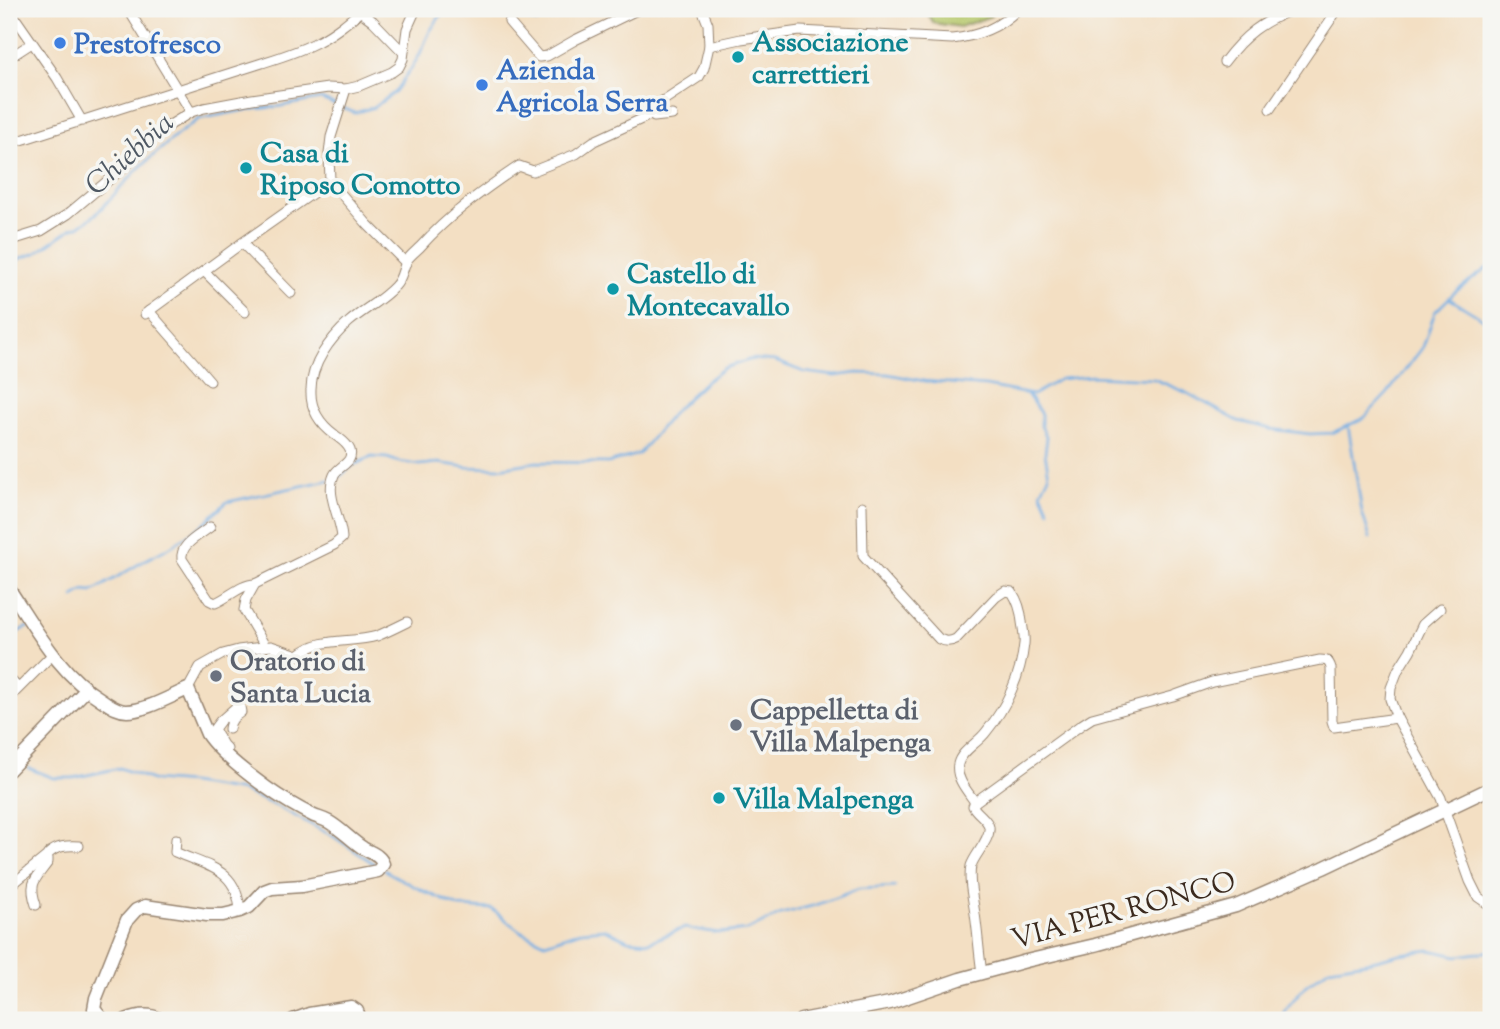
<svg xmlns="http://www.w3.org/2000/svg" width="1500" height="1029" viewBox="0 0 1500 1029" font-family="'Sorts Mill Goudy',serif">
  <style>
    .green { fill: #b7c96d; stroke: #797a46; stroke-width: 2 }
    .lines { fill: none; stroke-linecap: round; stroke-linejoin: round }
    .stream { stroke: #72ade3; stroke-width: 2.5 }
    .street-casing { stroke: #978470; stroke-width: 11 }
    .secondary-casing { stroke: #978470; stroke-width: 15 }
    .street { stroke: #fff; stroke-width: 9 }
    .secondary { stroke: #fff; stroke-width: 12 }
    .shop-dot { fill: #3f7fe0; stroke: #f6f6f2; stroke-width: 2.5 }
    .culture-dot { fill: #0f9aa8; stroke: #f6f6f2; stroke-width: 2.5 }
    .worship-dot { fill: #6b7280; stroke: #f6f6f2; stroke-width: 2.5 }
    .labels { text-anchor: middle; stroke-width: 7; stroke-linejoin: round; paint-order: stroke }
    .culture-label { font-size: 28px; font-weight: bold; fill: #0d838f; stroke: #f6f6f2; text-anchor: start }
    .shop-label { font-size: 28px; font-weight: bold; fill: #366cbe; stroke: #f6f6f2; text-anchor: start }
    .worship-label { font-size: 28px; font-weight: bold; fill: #5b616d; stroke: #f6f6f2; text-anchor: start }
    .street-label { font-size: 28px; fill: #3b2a1e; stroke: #f6f6f2 }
    .water-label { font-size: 30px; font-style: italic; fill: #4e5863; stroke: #f6f6f2 }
  </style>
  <rect width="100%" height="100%" fill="#f6f6f2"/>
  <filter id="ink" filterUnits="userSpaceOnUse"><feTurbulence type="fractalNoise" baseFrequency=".0143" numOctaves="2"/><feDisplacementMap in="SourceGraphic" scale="14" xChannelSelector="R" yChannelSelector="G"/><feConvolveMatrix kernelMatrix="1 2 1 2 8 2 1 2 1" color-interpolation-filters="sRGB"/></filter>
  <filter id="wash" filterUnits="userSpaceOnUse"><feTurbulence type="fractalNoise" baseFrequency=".00686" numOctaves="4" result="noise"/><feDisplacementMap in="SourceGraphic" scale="28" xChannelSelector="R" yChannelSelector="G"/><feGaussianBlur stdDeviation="1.57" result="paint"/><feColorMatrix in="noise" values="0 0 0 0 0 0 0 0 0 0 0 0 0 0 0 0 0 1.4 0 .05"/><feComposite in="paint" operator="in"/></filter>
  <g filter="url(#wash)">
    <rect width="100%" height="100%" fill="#f3dfc3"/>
    <!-- green -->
    <polygon class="green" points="926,9 987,9 991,16 960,27 933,23"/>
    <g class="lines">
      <!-- stream -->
      <g class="stream">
        <polyline points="488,9 537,22 562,9"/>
        <polyline points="9,268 19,259 36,253 71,229 81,225 96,214 139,168 177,135 199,119 246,110 276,107 321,99 355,113 374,107 394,93 411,69 419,56 430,31 445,9"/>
        <polyline points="1450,299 1488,322 1491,326"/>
        <polyline points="1027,394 1041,414 1041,426 1047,438 1045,453 1049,476 1041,492 1049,510"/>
        <polyline points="1348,425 1362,512 1370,538"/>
        <polyline points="335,478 340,476 353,465 372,457 387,458 399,462 420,465 438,463 466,467 499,468 536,462 608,463 639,454 677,408 704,383 724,368 752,359 775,361 804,372 835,376 857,373 888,374 924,381 986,386 1033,395 1060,379 1091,376 1154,379 1185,392 1238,421 1270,429 1310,434 1332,433 1364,418 1387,394 1423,347 1435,312 1454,293 1491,265"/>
        <polyline points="74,597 84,591 92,592 149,558 170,547 200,527 227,502 329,480"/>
        <polyline points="9,636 28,627"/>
        <polyline points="28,768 54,778 73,778 120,768 152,780 190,783 242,791 276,806 334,837 376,865"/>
        <polyline points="384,870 419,889 459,907 492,909 520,931 545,943 581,931 605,929 628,940 649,942 684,928 719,933 748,930 781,914 816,905 859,889 895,887"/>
        <polyline points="1280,1020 1285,1010 1305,986 1329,968 1372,961 1400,954 1430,950 1457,956 1491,951"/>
      </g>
    </g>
  </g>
  <g filter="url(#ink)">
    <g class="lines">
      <!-- street casing -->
      <g class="street-casing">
        <g id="street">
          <polyline points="9,9 57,78 82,121"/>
          <polyline points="128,9 191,112"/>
          <polyline points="357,9 373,21 403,52"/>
          <polyline points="509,22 539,57 547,56 575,40 639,9"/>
          <path d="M709,46l32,-7 59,-8 152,8c26,-3 47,-11 66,-30"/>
          <polyline points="9,58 32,43"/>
          <path d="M1224,62c21,-28 38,-40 70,-53"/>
          <polyline points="346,89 331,137 329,154 330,181 368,225 406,263"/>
          <polyline points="1270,109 1338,9"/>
          <polyline points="650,114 654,117 672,115"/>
          <path d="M9,144l253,-81c19,-6 39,-12 57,-22 16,-8 30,-20 44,-32"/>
          <polyline points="242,243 291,293"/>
          <polyline points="9,244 12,240 41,231 68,214 123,168 162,130 191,112 204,108 252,99 328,88 346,89 359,86 392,72 399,67 403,59 407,29 416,9"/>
          <polyline points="204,271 245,312"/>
          <polyline points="149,311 210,381"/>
          <polyline points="145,314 242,243 330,181"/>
          <path d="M862,506l1,50 76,83c7,3 11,3 17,0l40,-42 9,-6 7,1c6,9 9,19 10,30 1,7 3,15 2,22 -3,31 -18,64 -38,88 -8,11 -25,19 -28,32 -3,14 10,28 17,38"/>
          <path d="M210,527c-11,9 -30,17 -28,32l27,41 6,3c13,-5 26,-19 40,-19"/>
          <polyline points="1440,609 1423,624 1410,651 1398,670 1391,688 1390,699 1397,718 1441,798 1445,811 1470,881 1478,897 1491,906"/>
          <path d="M265,646l-21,-36 2,-10 9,-16 79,-39 8,-7c-1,-20 -17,-43 -8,-63 4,-9 20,-12 16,-25 -3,-7 -10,-11 -15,-15 -15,-11 -25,-25 -24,-45 0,-26 19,-51 38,-68 15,-13 32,-21 46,-36 7,-7 7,-15 11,-24 2,-5 10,-11 14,-15 29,-32 63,-57 99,-81l14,5 43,-17 18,-13 52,-24 15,-15 38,-25 5,-9 5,-22 -1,-22 -6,-15"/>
          <polyline points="9,678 18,688"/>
          <path d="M188,689l12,-22 23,-13 15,-4 33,-4 27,9c23,-19 52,-11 79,-19 10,-4 20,-9 30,-14"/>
          <polyline points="9,698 52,655"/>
          <path d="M227,749l-4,-4 -9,-16 6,-8 17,-15 3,1 1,5c-7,5 -11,8 -12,17"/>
          <path d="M176,839l-1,13c33,15 62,16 65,59"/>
          <path d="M9,887l38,-31 1,-2c9,-8 19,-9 31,-8"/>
          <path d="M36,905c-8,-23 0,-26 12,-43v-4"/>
          <path d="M982,973c-3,-19 -4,-39 -7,-59 -2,-16 -7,-32 -4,-48 3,-11 20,-27 18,-39 -1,-8 -13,-14 -16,-21l2,-4 106,-77 11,-7 81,-22 39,-14 108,-22c7,0 9,1 11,8l1,53 2,6 63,-9"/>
        </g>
      </g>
      <!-- secondary casing -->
      <g class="secondary-casing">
        <g id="secondary">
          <path d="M9,589c27,40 50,85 93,111 8,5 15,11 25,11 18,0 44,-15 61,-22l19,45c12,18 42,41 60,54 14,10 31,20 47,28 5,2 10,3 15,6 12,7 22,18 34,26 8,5 17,7 20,16l-5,7 -76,15 -30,2 -8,3 -15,16 -9,4 -17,4h-16l-62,-9 -9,4 -9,10 -31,78 -2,11 9,11"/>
          <polyline points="9,770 86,690"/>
          <path d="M126,1020c12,-5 24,-7 35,0"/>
          <polyline points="293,1020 309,1014 351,1007 357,1011 358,1014 355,1020"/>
          <polyline points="801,1020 890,1003 960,979 1026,961 1095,945 1236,906 1323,868 1491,788"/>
        </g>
      </g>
      <!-- street -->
      <use href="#street" class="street"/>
      <!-- secondary -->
      <use href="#secondary" class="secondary"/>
    </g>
  </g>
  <!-- markers -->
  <g class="shop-dot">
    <circle cx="60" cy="43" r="7"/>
    <circle cx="482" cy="85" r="7"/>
  </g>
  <g class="culture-dot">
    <circle cx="738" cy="57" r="7"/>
    <circle cx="246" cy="168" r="7"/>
    <circle cx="613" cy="289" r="7"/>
    <circle cx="719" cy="798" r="7"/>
  </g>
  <g class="worship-dot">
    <circle cx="216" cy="676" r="7"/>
    <circle cx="736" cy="725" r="7"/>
  </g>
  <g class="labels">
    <!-- culture labels -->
    <g class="culture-label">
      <text x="752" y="51">Associazione<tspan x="752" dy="32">carrettieri</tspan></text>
      <text x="260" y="162">Casa di<tspan x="260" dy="32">Riposo Comotto</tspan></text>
      <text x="627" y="283">Castello di<tspan x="627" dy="32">Montecavallo</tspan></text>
      <text x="733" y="808">Villa Malpenga</text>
    </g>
    <!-- shop labels -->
    <g class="shop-label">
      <text x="74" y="53">Prestofresco</text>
      <text x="496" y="79">Azienda<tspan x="496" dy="32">Agricola Serra</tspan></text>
    </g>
    <!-- worship labels -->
    <g class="worship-label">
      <text x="230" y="670">Oratorio di<tspan x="230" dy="32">Santa Lucia</tspan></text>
      <text x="750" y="719">Cappelletta di<tspan x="750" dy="32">Villa Malpenga</tspan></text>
    </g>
    <!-- street labels -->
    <g class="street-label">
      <text transform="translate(1123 909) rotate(-15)" y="10">VIA PER RONCO</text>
    </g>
    <!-- water labels -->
    <g class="water-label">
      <text transform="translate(129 153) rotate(-42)" y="10">Chiebbia</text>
    </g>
  </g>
  <!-- margin -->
  <rect width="1500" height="1029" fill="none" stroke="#f6f6f2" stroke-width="35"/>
</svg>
